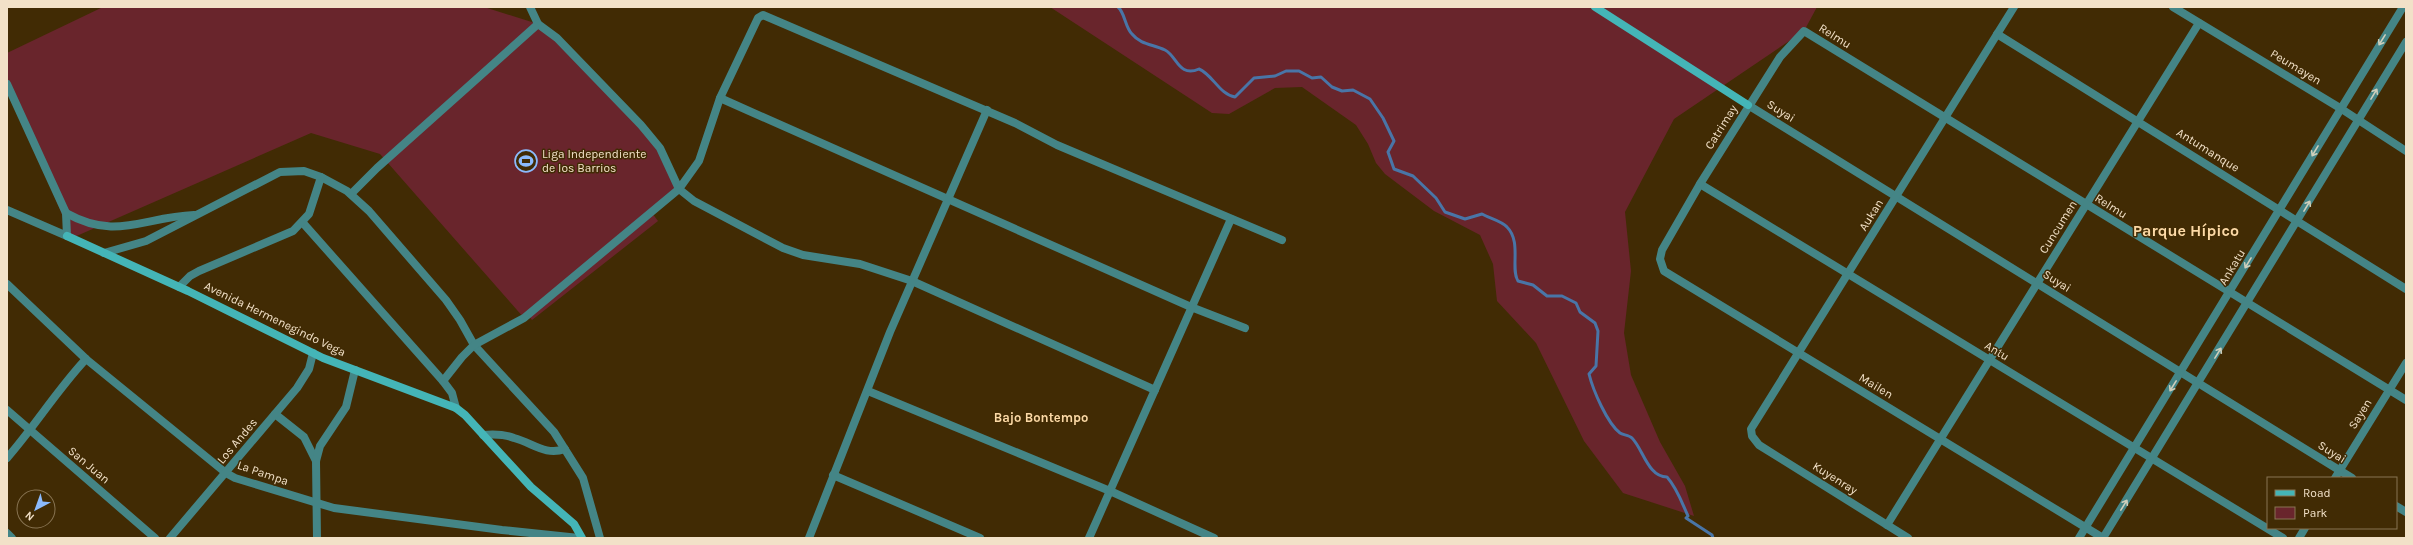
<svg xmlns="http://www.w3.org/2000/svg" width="2413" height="545" viewBox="0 0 2413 545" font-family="Karla,sans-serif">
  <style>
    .green { fill: #69252c }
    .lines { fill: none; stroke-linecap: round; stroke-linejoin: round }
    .stream { stroke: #4975a7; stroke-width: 3 }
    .street { stroke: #448586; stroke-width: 8 }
    .secondary { stroke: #44b5b7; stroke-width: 8 }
    .oneway { stroke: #cfcfbb }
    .labels { text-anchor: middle; stroke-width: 3; stroke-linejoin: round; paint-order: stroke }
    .street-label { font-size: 12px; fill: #f2e1c8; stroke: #412b04 }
    .poi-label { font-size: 12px; fill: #f2e1c8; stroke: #412b04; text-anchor: start }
    .neighbourhood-label { font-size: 13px; font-weight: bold; fill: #fcd9a6; stroke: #412b04 }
    .district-label { font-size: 16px; font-weight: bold; fill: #fcd9a6; stroke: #412b04 }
  </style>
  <rect width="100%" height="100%" fill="#412b04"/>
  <!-- green -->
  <g class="green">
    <polygon points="103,7 484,7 538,24 660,148 679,189 652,213 658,221 532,320 528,315 524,318 380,154 311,133 72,238 7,84 7,53"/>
    <polygon points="1050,7 1817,7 1804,31 1674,119 1625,212 1631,271 1624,333 1631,375 1660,442 1685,486 1694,516 1623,493 1584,441 1536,343 1497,301 1493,264 1480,235 1434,211 1385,174 1376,163 1368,144 1356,125 1302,87 1275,88 1229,114 1212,113"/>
  </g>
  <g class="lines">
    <!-- stream -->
    <path class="stream" d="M1118,7c7,6 7,20 14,27 9,11 21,10 33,16 12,6 14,28 34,19 13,5 21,26 36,28l19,-19 21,-2 11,-5h13l13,7 9,-1 11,10 10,4 11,-1 17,9 13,19 11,23 -6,11 6,17 19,7 23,22 9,14 20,7 17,-5c7,4 20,7 25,13 15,15 3,42 11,54l15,4 14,11h15l14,7 4,9 15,11 3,8 -2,35 -7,8c4,16 18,49 31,59 3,2 9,2 12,5 11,11 16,39 35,39 10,11 15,26 21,39l-2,2 26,17 1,3"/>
    <!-- street -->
    <g class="street">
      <polyline points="530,7 538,24 557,38 641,125 660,148 679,189 694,201 783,248 803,255 860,264 912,281 1155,390"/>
      <polyline points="2173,7 2340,108 2406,151"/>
      <polyline points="1997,34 2406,289"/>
      <polyline points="7,84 66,213 67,236 7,210"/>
      <polyline points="720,98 1191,307 1245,328"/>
      <polyline points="1748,105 2352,478"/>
      <polyline points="1700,184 2283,538"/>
      <polyline points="351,194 377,168 538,24"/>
      <path d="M66,213c50,28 77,4 128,2"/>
      <polyline points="303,223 443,381 452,393 456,408"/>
      <polyline points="104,253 146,241 280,172 304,171 321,177 347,191 369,211 446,300 460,320 474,345 554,432 583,478 600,538"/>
      <polyline points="7,284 86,359 226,473 235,478 334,508 502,530 579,538"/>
      <polyline points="179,287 190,276 199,271 293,231 309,214 321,177"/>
      <polyline points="443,381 462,357 474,345 524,318 679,189 699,161 720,98 758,18 763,15 1015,123 1057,145 1282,240"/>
      <polyline points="868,391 1110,491 1214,538"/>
      <polyline points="7,410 155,538"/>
      <polyline points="275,414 304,437 316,461"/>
      <path d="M483,435c11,-1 21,-1 31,3 19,5 31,18 51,11"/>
      <path d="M7,458c28,-32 50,-68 79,-99"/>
      <polyline points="833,475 980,538"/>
      <polyline points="2335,478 2406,363"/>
      <polyline points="2396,506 2406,512"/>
      <polyline points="1887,525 2199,23"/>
      <polyline points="7,533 12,538"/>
      <polyline points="170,538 297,388 309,369 313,353"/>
      <polyline points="317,538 316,461 320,446 346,407 355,370"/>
      <polyline points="809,538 890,332 987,110"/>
      <polyline points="1089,538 1231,219"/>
      <polyline points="1908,538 1759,445 1752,436 1751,429 2014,7"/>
      <polyline points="2079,538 2403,7"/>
      <polyline points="2103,538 1664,271 1660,259 1662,250 1700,184 1780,57 1804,31 2406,400"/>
      <polyline points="2103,538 2406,42"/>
      <polyline points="2299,538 2305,528"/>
    </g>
    <!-- secondary -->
    <g class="secondary">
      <polyline points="1595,7 1748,105"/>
      <polyline points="67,236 188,291 323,358 456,408 465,415 531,487 574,524 582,538"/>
    </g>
  </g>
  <!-- one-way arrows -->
  <defs><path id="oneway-shaft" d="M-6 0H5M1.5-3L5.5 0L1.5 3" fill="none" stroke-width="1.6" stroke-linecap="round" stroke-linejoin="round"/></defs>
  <g class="oneway">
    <use href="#oneway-shaft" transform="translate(2382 40) rotate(122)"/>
    <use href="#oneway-shaft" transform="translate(2374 94) rotate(-59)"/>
    <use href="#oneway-shaft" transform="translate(2315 151) rotate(121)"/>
    <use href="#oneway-shaft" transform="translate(2307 206) rotate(-59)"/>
    <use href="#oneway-shaft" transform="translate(2248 263) rotate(121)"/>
    <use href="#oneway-shaft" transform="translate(2218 353) rotate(-58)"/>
    <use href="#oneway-shaft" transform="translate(2173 386) rotate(122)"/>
    <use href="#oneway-shaft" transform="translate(2124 505) rotate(-58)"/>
  </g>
  <!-- icons -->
  <defs>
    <g id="stadium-ring" transform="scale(1.15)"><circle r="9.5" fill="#412b04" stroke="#8bbafc" stroke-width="1.5"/><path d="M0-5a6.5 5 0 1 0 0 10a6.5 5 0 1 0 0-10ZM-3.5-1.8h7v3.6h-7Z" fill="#8bbafc"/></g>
  </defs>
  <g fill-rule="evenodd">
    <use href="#stadium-ring" x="526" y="161"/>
  </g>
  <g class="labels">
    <!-- street labels -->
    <g class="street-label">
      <text transform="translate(1835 36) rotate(32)" y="4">Relmu</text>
      <text transform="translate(2296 67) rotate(31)" y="4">Peumayen</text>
      <text transform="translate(1781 111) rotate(32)" y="4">Suyai</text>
      <text transform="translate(1721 127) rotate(-58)" y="4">Catrimay</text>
      <text transform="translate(2208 150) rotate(32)" y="4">Antumanque</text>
      <text transform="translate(2111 206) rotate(32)" y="4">Relmu</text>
      <text transform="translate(1871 215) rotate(-58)" y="4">Aukan</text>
      <text transform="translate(2058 227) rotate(-58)" y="4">Cuncumen</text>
      <text transform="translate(2232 267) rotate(-59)" y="4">Ankatu</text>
      <text transform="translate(2057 281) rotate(32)" y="4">Suyai</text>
      <text transform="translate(275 319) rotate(26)" y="4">Avenida Hermenegindo Vega</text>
      <text transform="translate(1997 351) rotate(31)" y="4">Antu</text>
      <text transform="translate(1876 386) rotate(31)" y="4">Mailen</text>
      <text transform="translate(2360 414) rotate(-58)" y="4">Sayen</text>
      <text transform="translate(237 441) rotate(-50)" y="4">Los Andes</text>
      <text transform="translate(2332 452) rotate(32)" y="4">Suyai</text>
      <text transform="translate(89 465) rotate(40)" y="4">San Juan</text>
      <text transform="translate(263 473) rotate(19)" y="4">La Pampa</text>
      <text transform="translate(1835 478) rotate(32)" y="4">Kuyenray</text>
    </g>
    <!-- poi labels -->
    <g class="poi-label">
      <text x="542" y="158">Liga Independiente<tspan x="542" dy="14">de los Barrios</tspan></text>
    </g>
    <!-- neighbourhood labels -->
    <g class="neighbourhood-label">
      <text x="1041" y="422">Bajo Bontempo</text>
    </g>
    <!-- district labels -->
    <g class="district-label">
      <text x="2186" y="236">Parque Hípico</text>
    </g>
  </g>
  <!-- border -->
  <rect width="2413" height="545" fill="none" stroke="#f2e1c8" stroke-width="16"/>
  <!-- legend -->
  <rect x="2267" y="477" width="130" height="52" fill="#412b04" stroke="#887452"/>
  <rect x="2275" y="490" width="20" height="6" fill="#44b5b7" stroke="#887452"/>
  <text x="2303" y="497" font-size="12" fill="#f2e1c8">Road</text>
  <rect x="2275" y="507" width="20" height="12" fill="#69252c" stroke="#887452"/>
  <text x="2303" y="517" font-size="12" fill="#f2e1c8">Park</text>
  <!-- north arrow -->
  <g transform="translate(36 509) rotate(221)"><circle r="19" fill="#412b04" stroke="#887452"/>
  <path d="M0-3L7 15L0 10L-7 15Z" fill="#8bbafc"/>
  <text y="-6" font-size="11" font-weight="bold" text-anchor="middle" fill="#f2e1c8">N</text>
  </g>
</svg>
